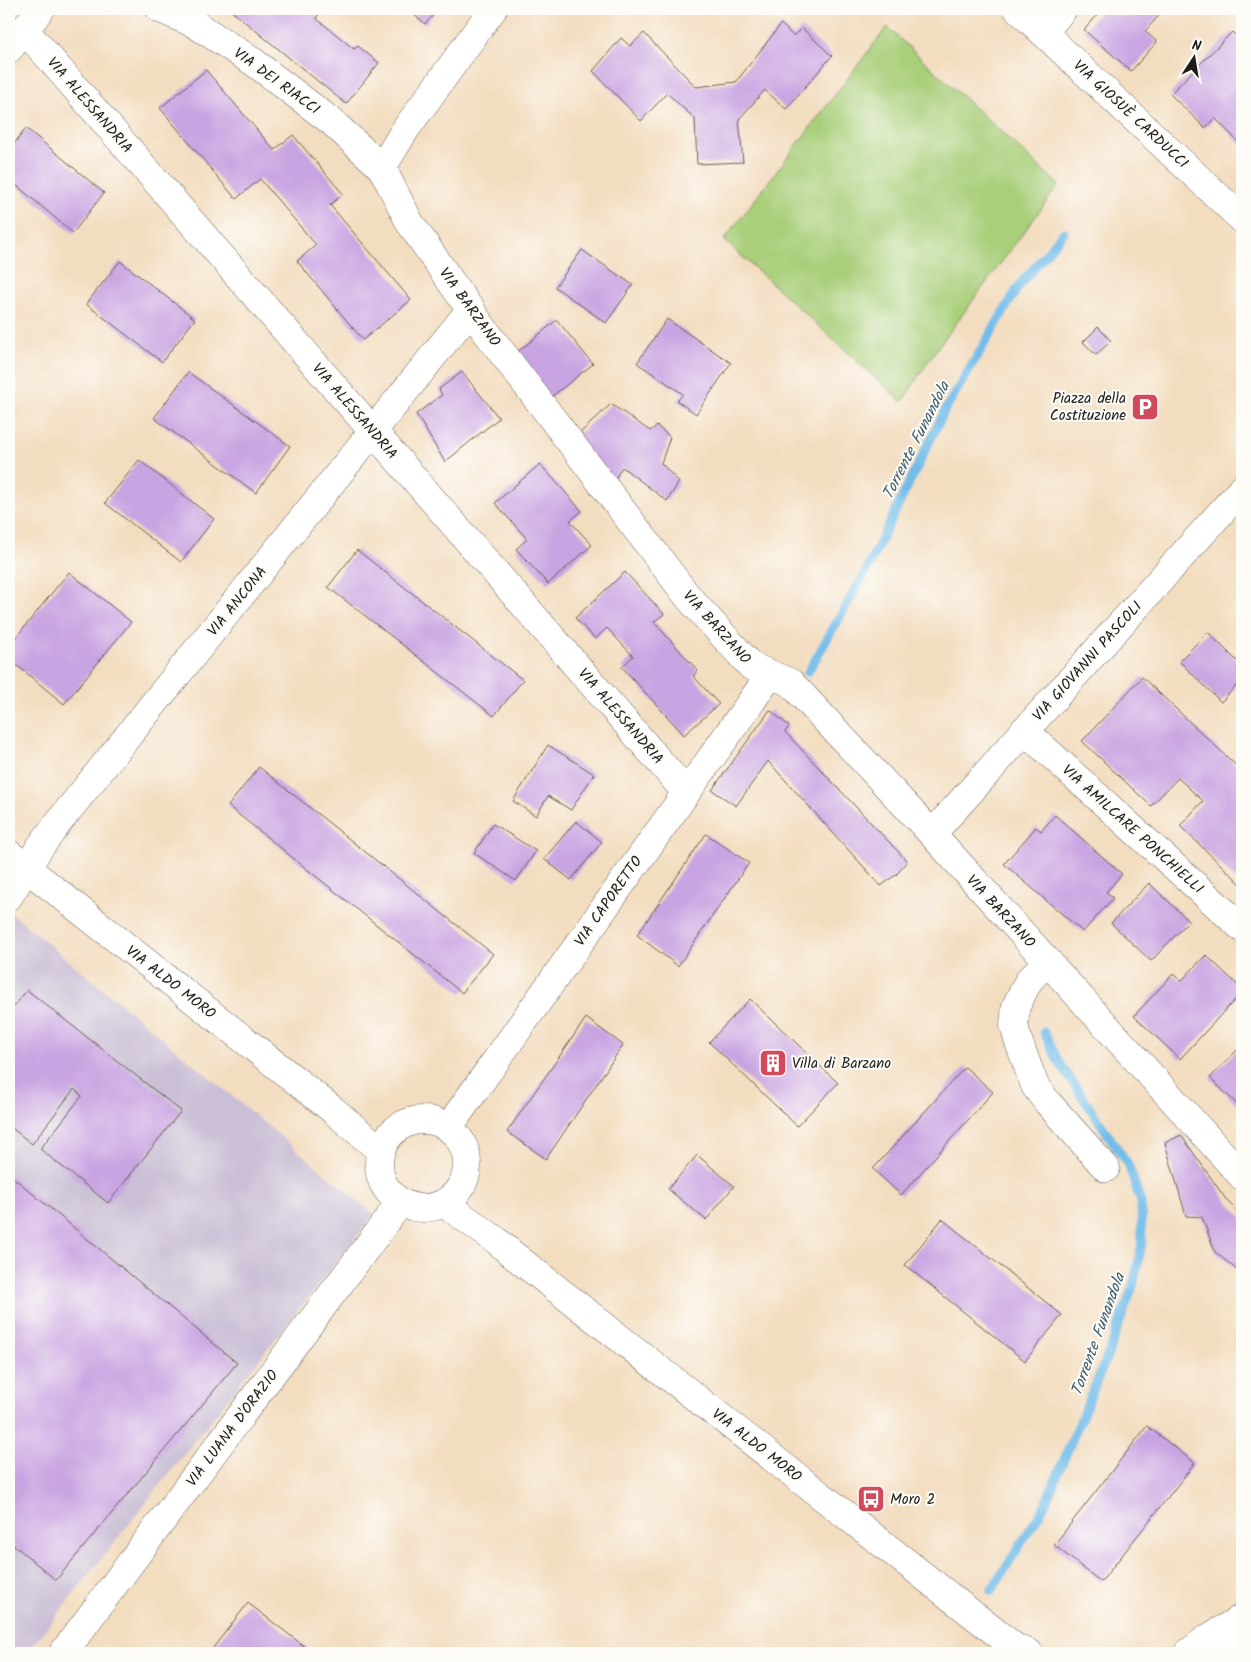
<svg xmlns="http://www.w3.org/2000/svg" width="1251" height="1662" viewBox="0 0 1251 1662" font-family="Kalam,sans-serif">
  <style>
    .industrial { fill: #cabfd6 }
    .green { fill: #a9cf7a; stroke: #62764b }
    .lines { fill: none; stroke-linecap: round; stroke-linejoin: round }
    .stream { stroke: #70bcea; stroke-width: 9 }
    .building { fill: #c9a4e2 }
    .minor-casing { stroke: #676055; stroke-width: 29 }
    .minor { stroke: #fff; stroke-width: 28 }
    .labels { text-anchor: middle; stroke-width: 4; stroke-linejoin: round; paint-order: stroke }
    .street-label { font-size: 15px; fill: #1c1c1c; stroke: #fdfcf7 }
    .poi-label { font-size: 15px; fill: #1c1c1c; stroke: #fdfcf7; text-anchor: start }
    .water-label { font-size: 16px; font-style: italic; fill: #3e5c6e; stroke: #fdfcf7 }
  </style>
  <rect width="100%" height="100%" fill="#fdfcf7"/>
  <filter id="ink" filterUnits="userSpaceOnUse"><feTurbulence type="fractalNoise" baseFrequency=".02" numOctaves="2"/><feDisplacementMap in="SourceGraphic" scale="10" xChannelSelector="R" yChannelSelector="G"/><feConvolveMatrix kernelMatrix="1 2 1 2 8 2 1 2 1" color-interpolation-filters="sRGB"/></filter>
  <filter id="wash" filterUnits="userSpaceOnUse"><feTurbulence type="fractalNoise" baseFrequency=".0096" numOctaves="4" result="noise"/><feDisplacementMap in="SourceGraphic" scale="20" xChannelSelector="R" yChannelSelector="G"/><feGaussianBlur stdDeviation="1.12" result="paint"/><feColorMatrix in="noise" values="0 0 0 0 0 0 0 0 0 0 0 0 0 0 0 0 0 1.4 0 .05"/><feComposite in="paint" operator="in"/></filter>
  <g filter="url(#wash)">
    <rect width="100%" height="100%" fill="#f3ddc0"/>
    <!-- industrial -->
    <polygon class="industrial" points="9,911 374,1214 27,1653 9,1653"/>
    <!-- green -->
    <polygon class="green" points="887,27 1059,185 933,354 902,402 724,240"/>
    <g class="lines">
      <!-- stream -->
      <g class="stream">
        <polyline points="808,672 865,573 945,410 1019,286 1064,232"/>
        <polyline points="991,1591 1044,1507 1109,1352 1133,1286 1142,1243 1141,1202 1128,1164 1058,1061 1044,1032"/>
      </g>
    </g>
    <g id="blocks">
      <!-- building -->
      <g class="building">
        <polygon points="229,9 317,9 321,12 316,18 354,49 358,46 379,63 346,104"/>
        <polygon points="407,9 439,9 425,24"/>
        <polygon points="1103,9 1165,9 1145,31 1157,42 1131,71 1084,30"/>
        <polygon points="781,24 793,36 802,28 832,56 786,109 765,90 739,119 743,162 697,164 695,119 667,93 641,121 593,71 621,38 630,46 644,33 696,87 736,82"/>
        <polygon points="1232,32 1242,42 1242,146 1215,118 1205,128 1170,94"/>
        <polygon points="206,70 274,150 293,135 343,194 330,205 411,300 363,340 297,261 316,245 260,179 236,199 160,108"/>
        <polygon points="26,128 104,193 73,233 9,179 9,151"/>
        <polygon points="582,250 633,285 606,323 555,287"/>
        <polygon points="120,261 195,319 162,362 86,304"/>
        <polygon points="667,319 731,363 696,414 677,401 683,394 637,363"/>
        <polygon points="557,320 593,364 550,398 515,354"/>
        <polygon points="1098,327 1111,341 1096,355 1083,342"/>
        <polygon points="188,372 290,446 256,493 154,418"/>
        <polygon points="462,372 499,418 445,462 416,414 442,395 439,389"/>
        <polygon points="611,404 650,431 657,426 670,437 661,463 679,482 667,501 622,467 612,484 577,436"/>
        <polygon points="139,460 214,519 181,562 105,503"/>
        <polygon points="540,464 582,511 570,521 592,545 548,584 516,549 527,539 495,503"/>
        <polygon points="357,550 523,680 494,716 328,587"/>
        <polygon points="69,572 131,622 64,704 9,659 9,646"/>
        <polygon points="625,572 664,614 654,622 698,671 693,676 719,704 684,735 622,667 633,656 607,628 595,639 575,618"/>
        <polygon points="1208,632 1242,666 1242,680 1221,702 1179,661"/>
        <polygon points="1142,677 1242,771 1242,885 1180,826 1203,801 1178,778 1151,806 1082,741"/>
        <polygon points="770,710 789,726 785,732 907,861 897,874 881,886 768,761 736,806 712,790"/>
        <polygon points="548,745 594,774 571,810 548,796 536,816 513,801"/>
        <polygon points="259,767 493,954 462,993 228,806"/>
        <polygon points="1055,815 1122,874 1106,892 1113,898 1083,932 1004,864 1036,827 1041,831"/>
        <polygon points="576,821 602,842 571,880 544,859"/>
        <polygon points="493,824 536,851 516,881 474,853"/>
        <polygon points="706,834 749,863 678,966 637,935"/>
        <polygon points="1149,883 1189,921 1151,961 1111,923"/>
        <polygon points="1206,955 1242,989 1242,992 1180,1059 1134,1016 1173,974 1181,981"/>
        <polygon points="27,990 181,1111 108,1203 40,1149 82,1096 74,1089 32,1144 9,1126 9,1013"/>
        <polygon points="750,999 838,1083 797,1126 709,1042"/>
        <polygon points="586,1018 623,1045 546,1159 507,1132"/>
        <polygon points="1242,1045 1242,1109 1210,1078"/>
        <polygon points="965,1067 993,1092 901,1195 873,1169"/>
        <polygon points="1181,1135 1225,1198 1242,1217 1242,1274 1215,1252 1202,1217 1186,1216 1165,1143"/>
        <polygon points="697,1155 734,1186 706,1220 668,1189"/>
        <polygon points="9,1174 237,1363 56,1580 9,1541"/>
        <polygon points="942,1219 1062,1315 1025,1361 905,1265"/>
        <polygon points="1147,1426 1195,1463 1101,1582 1054,1545"/>
        <polygon points="248,1603 313,1653 209,1653"/>
      </g>
    </g>
  </g>
  <g filter="url(#ink)">
    <use href="#blocks" fill-opacity="0" stroke="#676055" stroke-width="1"/>
    <g class="lines">
      <!-- minor casing -->
      <g class="minor-casing">
        <g id="minor">
          <polyline points="160,9 195,24 255,63 332,122 382,168"/>
          <polyline points="493,9 405,130 382,168 410,223 481,325 689,598 751,666 791,683 932,834 1242,1176"/>
          <polyline points="1018,9 1242,219"/>
          <polyline points="24,31 38,45 686,792"/>
          <polyline points="1044,32 1063,9"/>
          <polyline points="9,49 41,9"/>
          <polyline points="1024,730 1242,928"/>
          <polyline points="932,834 1242,489"/>
          <polyline points="9,854 333,1110 381,1151"/>
          <polyline points="9,896 40,847 58,823 471,309"/>
          <polyline points="1048,961 1029,980 1016,1006 1014,1025 1018,1040 1035,1086 1048,1103 1106,1168"/>
          <circle cx="423" cy="1164" r="44"/>
          <polyline points="448,1128 770,675"/>
          <polyline points="444,1203 497,1241 512,1254 1017,1649 1029,1653"/>
          <polyline points="63,1653 400,1203"/>
          <polyline points="1188,1653 1208,1638 1242,1618"/>
          <polyline points="1226,1653 1242,1625"/>
        </g>
      </g>
      <!-- minor -->
      <use href="#minor" class="minor"/>
    </g>
  </g>
  <!-- icons -->
  <defs>
    <g id="parking-square" transform="scale(1.4375)"><rect x="-9" y="-9" width="18" height="18" rx="4" fill="#d1495b" stroke="#fdfcf7"/><path d="M-3.5-5.5H1a3.5 3.5 0 0 1 0 7H-1V5.5H-3.5ZM-1-3.4V-.6H.8a1.4 1.4 0 0 0 0-2.8Z" fill="#fff"/></g>
    <g id="building-square" transform="scale(1.4375)"><rect x="-9" y="-9" width="18" height="18" rx="4" fill="#d1495b" stroke="#fdfcf7"/><path d="M-4-6H4V6H1V3H-1V6H-4ZM-2.5-4.3h1.7v1.8h-1.7ZM.8-4.3h1.7v1.8H.8ZM-2.5-1h1.7V.8h-1.7ZM.8-1h1.7V.8H.8Z" fill="#fff"/></g>
    <g id="bus-square" transform="scale(1.4375)"><rect x="-9" y="-9" width="18" height="18" rx="4" fill="#d1495b" stroke="#fdfcf7"/><path d="M-5-6H5V4H4V6H2V4H-2V6H-4V4H-5ZM-3.5-4V0h7V-4ZM-3.5 1.2v1.5H-2V1.2ZM2 1.2v1.5H3.5V1.2Z" fill="#fff"/></g>
  </defs>
  <g fill-rule="evenodd">
    <use href="#parking-square" x="1145" y="407"/>
    <use href="#building-square" x="773" y="1063"/>
    <use href="#bus-square" x="871" y="1499"/>
  </g>
  <g class="labels">
    <!-- street labels -->
    <g class="street-label">
      <text transform="translate(277 81) rotate(36)" y="5">VIA DEI RIACCI</text>
      <text transform="translate(90 105) rotate(49)" y="5">VIA ALESSANDRIA</text>
      <text transform="translate(1131 114) rotate(43)" y="5">VIA GIOSUÈ CARDUCCI</text>
      <text transform="translate(470 307) rotate(54)" y="5">VIA BARZANO</text>
      <text transform="translate(355 411) rotate(49)" y="5">VIA ALESSANDRIA</text>
      <text transform="translate(237 601) rotate(-51)" y="5">VIA ANCONA</text>
      <text transform="translate(717 627) rotate(48)" y="5">VIA BARZANO</text>
      <text transform="translate(1087 661) rotate(-48)" y="5">VIA GIOVANNI PASCOLI</text>
      <text transform="translate(621 716) rotate(49)" y="5">VIA ALESSANDRIA</text>
      <text transform="translate(1133 829) rotate(42)" y="5">VIA AMILCARE PONCHIELLI</text>
      <text transform="translate(608 901) rotate(-55)" y="5">VIA CAPORETTO</text>
      <text transform="translate(1001 911) rotate(47)" y="5">VIA BARZANO</text>
      <text transform="translate(171 982) rotate(38)" y="5">VIA ALDO MORO</text>
      <text transform="translate(232 1428) rotate(-53)" y="5">VIA LUANA D'ORAZIO</text>
      <text transform="translate(757 1445) rotate(38)" y="5">VIA ALDO MORO</text>
    </g>
    <!-- poi labels -->
    <g class="poi-label">
      <text x="1126" y="403" text-anchor="end">Piazza della<tspan x="1126" dy="17">Costituzione</tspan></text>
      <text x="792" y="1068">Villa di Barzano</text>
      <text x="890" y="1504">Moro 2</text>
    </g>
    <!-- water labels -->
    <g class="water-label">
      <text transform="translate(915 440) rotate(-63)" y="6">Torrente Funandola</text>
      <text transform="translate(1097 1334) rotate(-70)" y="6">Torrente Funandola</text>
    </g>
  </g>
  <!-- margin -->
  <rect width="1251" height="1662" fill="none" stroke="#fdfcf7" stroke-width="30"/>
  <!-- north arrow -->
  <g transform="translate(1194 58) rotate(12)" stroke="#fdfcf7" stroke-width="4" paint-order="stroke">
  <path d="M0-4L9 19L0 12L-9 19Z" fill="#1c1c1c"/>
  <text y="-8" font-size="14" font-weight="bold" text-anchor="middle" fill="#1c1c1c">N</text>
  </g>
</svg>
